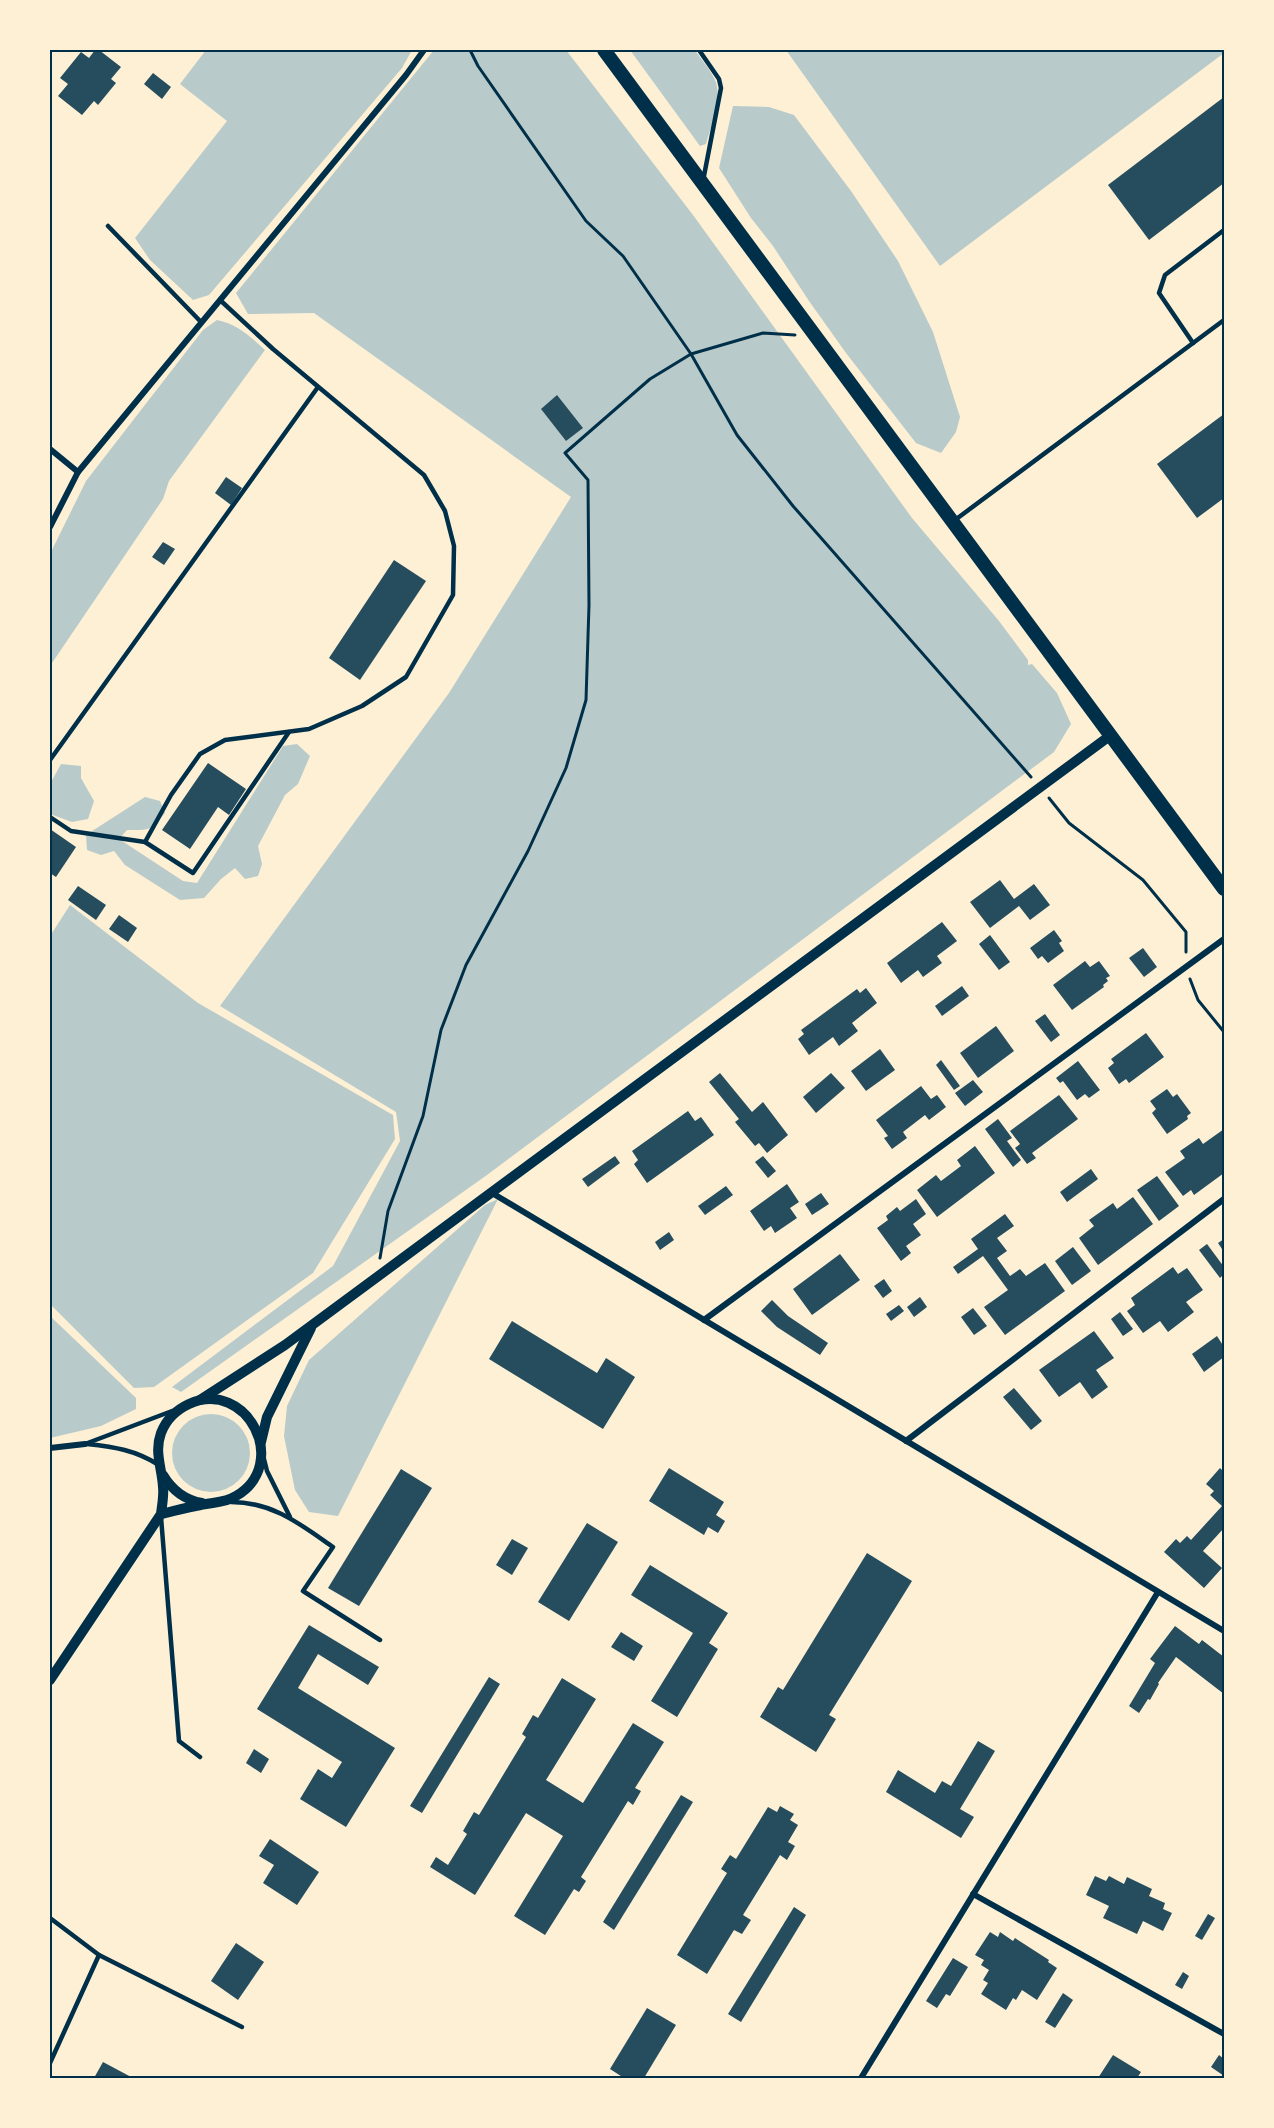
<svg xmlns="http://www.w3.org/2000/svg" width="1274" height="2128" viewBox="0 0 1274 2128" font-family="'Noto Sans',sans-serif">
  <style>
    .green { fill: #b9caca }
    .building { fill: #264d5e }
    .lines { fill: none; stroke-linecap: round; stroke-linejoin: round }
    .path { stroke: #003049; stroke-width: 3 }
    .service { stroke: #003049; stroke-width: 4.5 }
    .minor { stroke: #003049; stroke-width: 6 }
    .tertiary { stroke: #003049; stroke-width: 10 }
    .primary { stroke: #003049; stroke-width: 14 }
    .neatline { fill: none; stroke: #003049; stroke-width: 2 }
  </style>
  <rect width="100%" height="100%" fill="#fdf0d5"/>
  <!-- green -->
  <g class="green">
    <polygon points="206,50 412,50 402,68 209,295 193,300 150,260 135,238 227,121 180,84"/>
    <polygon points="434,50 566,50 693,215 912,518 999,621 1028,660 1028,665 1032,664 1057,693 1071,724 1054,752 487,1175 181,1392 172,1387 333,1266 400,1141 396,1112 220,1006 449,693 571,497 314,313 248,314 236,293"/>
    <path d="M630,50h65c6,9 14,18 19,28 10,18 -3,47 -8,66l-6,2z"/>
    <polygon points="786,50 1224,50 1224,53 940,266"/>
    <polygon points="733,106 769,107 794,115 851,191 898,261 933,332 960,417 956,432 941,453 916,443 846,353 809,301 773,246 751,218 719,168"/>
    <path d="M217,320c20,4 33,16 48,30l-96,131 -6,18 -113,167v-112l36,-73 117,-151z"/>
    <path d="M297,744l13,12 -12,28 -13,11 -27,51 4,18 -4,12 -13,3 -10,-11 -14,11 -17,19 -24,2 -55,-35 -11,-14 -13,4 -14,-5 -1,-15 59,-38 15,4 5,12c-15,18 -14,17 -38,17l-8,9 64,42 14,2 86,-137z"/>
    <polygon points="61,764 81,766 81,778 94,801 88,819 72,822 50,814 50,784"/>
    <polygon points="70,905 198,1003 393,1115 395,1139 313,1273 154,1387 134,1388 50,1304 50,932 52,933"/>
    <polygon points="498,1199 338,1516 309,1512 295,1490 284,1436 287,1406 309,1360 485,1205"/>
    <polygon points="50,1316 136,1398 136,1409 101,1426 50,1438"/>
    <circle cx="211" cy="1453" r="39"/>
  </g>
  <!-- building -->
  <g class="building">
    <polygon points="95,50 99,50 121,67 111,79 116,83 98,105 94,101 82,115 58,96 68,84 60,78 81,52 89,58"/>
    <polygon points="153,73 171,87 162,99 144,84"/>
    <polygon points="1224,97 1224,183 1149,240 1108,185"/>
    <polygon points="557,395 583,428 566,441 541,409"/>
    <polygon points="1224,414 1224,498 1197,518 1157,464"/>
    <polygon points="226,477 242,488 231,505 215,493"/>
    <polygon points="163,542 175,549 164,565 152,557"/>
    <polygon points="394,560 426,581 360,680 329,658"/>
    <polygon points="208,763 246,789 229,815 218,807 190,849 162,830"/>
    <polygon points="50,829 76,847 56,877 50,873"/>
    <polygon points="1000,880 1014,899 1034,884 1050,905 1030,920 1019,906 990,928 970,902"/>
    <polygon points="78,886 106,905 96,920 68,900"/>
    <polygon points="119,915 137,928 128,942 109,929"/>
    <polygon points="942,922 957,941 937,956 942,963 923,977 918,970 901,983 887,963"/>
    <polygon points="1054,930 1062,941 1059,943 1064,951 1048,963 1042,956 1038,959 1030,948"/>
    <polygon points="990,935 1010,962 999,970 979,944"/>
    <polygon points="1143,948 1157,967 1144,977 1129,958"/>
    <polygon points="1085,961 1090,967 1099,961 1110,976 1106,978 1108,981 1103,985 1104,987 1072,1010 1053,985"/>
    <polygon points="962,986 969,996 942,1016 935,1006"/>
    <polygon points="866,988 877,1003 852,1023 858,1031 839,1046 833,1037 809,1055 798,1039 804,1034 801,1030 857,989 860,993"/>
    <polygon points="1045,1014 1060,1035 1051,1042 1035,1021"/>
    <polygon points="996,1026 1014,1051 978,1078 960,1053"/>
    <polygon points="1146,1033 1164,1057 1129,1083 1126,1079 1119,1084 1108,1068 1114,1063 1111,1059"/>
    <polygon points="880,1049 895,1070 866,1091 851,1071"/>
    <polygon points="941,1060 960,1086 954,1090 936,1065"/>
    <polygon points="1078,1061 1100,1090 1089,1098 1085,1094 1077,1100 1063,1081 1060,1083 1056,1078"/>
    <polygon points="720,1073 752,1112 763,1102 788,1135 767,1153 759,1143 755,1146 735,1122 739,1119 709,1082"/>
    <polygon points="831,1073 845,1088 816,1113 803,1097"/>
    <polygon points="973,1080 983,1092 965,1106 955,1093"/>
    <polygon points="921,1086 931,1099 937,1095 946,1107 929,1120 925,1115 903,1132 907,1138 892,1149 884,1138 888,1136 876,1120"/>
    <polygon points="1167,1089 1173,1097 1177,1094 1191,1113 1187,1116 1188,1119 1167,1134 1152,1113 1156,1109 1150,1101"/>
    <polygon points="1059,1095 1078,1119 1032,1153 1036,1158 1027,1164 1015,1148 1020,1144 1010,1131"/>
    <polygon points="688,1111 695,1121 701,1117 714,1135 647,1183 634,1164 638,1160 632,1151"/>
    <polygon points="998,1119 1012,1138 1007,1141 1021,1160 1013,1167 985,1129"/>
    <polygon points="1224,1129 1224,1173 1194,1195 1191,1190 1183,1196 1165,1172 1185,1158 1180,1151 1199,1138 1203,1144"/>
    <polygon points="975,1146 995,1173 937,1217 917,1190 936,1175 941,1181 961,1166 957,1160"/>
    <polygon points="615,1156 620,1163 588,1187 582,1179"/>
    <polygon points="763,1156 776,1171 768,1178 755,1162"/>
    <polygon points="1091,1169 1098,1179 1067,1202 1060,1192"/>
    <polygon points="1157,1176 1179,1206 1159,1221 1137,1190"/>
    <polygon points="787,1184 799,1202 790,1208 797,1218 775,1233 771,1226 764,1231 750,1211"/>
    <polygon points="726,1186 733,1195 705,1215 698,1206"/>
    <polygon points="821,1193 829,1204 812,1215 805,1204"/>
    <polygon points="1133,1197 1153,1224 1098,1265 1079,1238 1094,1226 1089,1220 1113,1203 1117,1209"/>
    <polygon points="916,1199 926,1214 913,1224 921,1235 906,1246 911,1253 901,1261 877,1228 888,1220 886,1216 897,1207 900,1211"/>
    <polygon points="1005,1214 1014,1226 997,1238 1007,1251 997,1258 1010,1276 1020,1269 1026,1276 1045,1263 1065,1291 1005,1335 984,1307 1008,1290 983,1256 958,1274 953,1267 978,1249 971,1239"/>
    <polygon points="669,1232 674,1240 660,1250 655,1242"/>
    <polygon points="1224,1239 1224,1252 1218,1243"/>
    <polygon points="1207,1244 1224,1267 1224,1274 1220,1278 1199,1250"/>
    <polygon points="1073,1247 1091,1271 1072,1285 1055,1261"/>
    <polygon points="840,1254 860,1280 812,1315 793,1289"/>
    <polygon points="1173,1267 1178,1274 1187,1268 1203,1290 1186,1302 1194,1312 1168,1332 1160,1321 1143,1333 1127,1311 1135,1305 1131,1298"/>
    <polygon points="884,1279 892,1291 883,1298 874,1286"/>
    <polygon points="920,1297 927,1307 914,1317 907,1307"/>
    <polygon points="772,1300 788,1316 828,1343 820,1355 777,1327 761,1311"/>
    <polygon points="899,1305 904,1311 891,1321 886,1314"/>
    <polygon points="973,1308 987,1326 974,1335 961,1317"/>
    <polygon points="1120,1312 1133,1329 1123,1336 1111,1319"/>
    <polygon points="512,1321 597,1373 606,1358 635,1377 603,1429 489,1359"/>
    <polygon points="1094,1331 1114,1358 1096,1370 1108,1387 1092,1399 1080,1382 1059,1397 1039,1370"/>
    <polygon points="1217,1336 1224,1347 1224,1357 1204,1372 1192,1354"/>
    <polygon points="1014,1388 1042,1421 1031,1430 1003,1397"/>
    <polygon points="669,1468 724,1502 716,1515 725,1521 718,1533 708,1527 704,1535 649,1501"/>
    <polygon points="1220,1468 1224,1472 1224,1528 1203,1551 1222,1568 1204,1588 1164,1552 1176,1539 1180,1543 1187,1536 1191,1540 1222,1506 1210,1495 1214,1491 1206,1484"/>
    <polygon points="401,1469 432,1488 359,1606 328,1588"/>
    <polygon points="587,1523 618,1542 569,1621 538,1602"/>
    <polygon points="512,1539 528,1548 512,1575 496,1565"/>
    <polygon points="867,1553 912,1581 829,1715 836,1719 816,1752 760,1717 778,1687 783,1690"/>
    <polygon points="650,1565 728,1613 709,1643 718,1649 677,1717 651,1701 693,1633 631,1595"/>
    <polygon points="309,1625 379,1667 368,1685 318,1654 298,1688 395,1748 346,1827 300,1799 318,1769 332,1778 342,1762 257,1709"/>
    <polygon points="1175,1626 1199,1644 1202,1640 1224,1657 1224,1694 1176,1657 1158,1683 1159,1684 1150,1700 1148,1699 1139,1713 1129,1706 1155,1663 1150,1659"/>
    <polygon points="621,1632 643,1646 634,1661 611,1647"/>
    <polygon points="489,1677 500,1684 422,1813 410,1806"/>
    <polygon points="562,1678 596,1699 546,1780 583,1803 633,1723 664,1742 635,1788 641,1791 633,1805 628,1801 581,1877 586,1881 579,1892 574,1889 545,1935 514,1916 563,1836 526,1813 475,1895 430,1867 436,1857 448,1865 467,1834 463,1831 474,1812 479,1815 526,1737 522,1734 533,1715 538,1718"/>
    <polygon points="978,1741 995,1751 960,1809 974,1817 961,1838 886,1792 898,1770 935,1793 942,1781 951,1786"/>
    <polygon points="254,1749 269,1759 261,1773 246,1763"/>
    <polygon points="681,1795 693,1802 614,1930 603,1922"/>
    <polygon points="780,1806 794,1814 790,1820 798,1825 788,1842 795,1846 787,1860 780,1855 743,1915 751,1920 742,1934 734,1930 707,1974 677,1955 727,1873 721,1869 730,1855 736,1859 768,1807 777,1812"/>
    <polygon points="270,1839 319,1872 297,1905 263,1883 274,1865 259,1856"/>
    <polygon points="1095,1876 1106,1881 1109,1876 1124,1884 1127,1877 1152,1889 1149,1896 1165,1903 1163,1909 1172,1913 1163,1931 1143,1921 1137,1934 1103,1918 1109,1906 1086,1895"/>
    <polygon points="794,1907 806,1915 741,2022 728,2014"/>
    <polygon points="1208,1914 1215,1918 1202,1940 1195,1936"/>
    <polygon points="990,1932 998,1937 1000,1932 1013,1941 1015,1938 1049,1960 1048,1962 1057,1968 1037,2000 1022,1990 1016,2000 1013,1998 1006,2010 981,1994 988,1983 983,1980 989,1970 981,1965 984,1960 975,1955"/>
    <polygon points="236,1943 264,1962 238,2000 211,1981"/>
    <polygon points="953,1958 968,1967 950,1996 946,1994 937,2008 926,2001"/>
    <polygon points="1183,1972 1189,1976 1182,1989 1175,1985"/>
    <polygon points="1063,1993 1073,2000 1055,2028 1045,2022"/>
    <polygon points="647,2008 676,2025 644,2078 624,2078 610,2069"/>
    <polygon points="1113,2055 1141,2072 1137,2078 1098,2078"/>
    <polygon points="1219,2055 1224,2059 1224,2076 1211,2067"/>
    <polygon points="103,2062 133,2078 94,2078"/>
  </g>
  <g class="lines">
    <!-- path -->
    <g class="path">
      <polyline points="470,50 478,66 586,221 623,256 691,354 737,435 793,506 1031,777"/>
      <polyline points="1049,798 1069,823 1143,880 1186,932 1186,952"/>
      <polyline points="1190,979 1198,1000 1224,1032"/>
      <polyline points="380,1258 388,1211 423,1116 441,1030 466,965 528,851 566,768 586,700 589,605 588,480 565,453 650,379 691,354 763,333 795,335"/>
    </g>
    <!-- service -->
    <g class="service">
      <polyline points="699,50 719,79 721,88 703,181"/>
      <polyline points="108,226 201,322"/>
      <polyline points="1193,343 1159,293 1165,275 1224,230"/>
      <polyline points="955,520 1224,320"/>
      <polyline points="50,760 318,387"/>
      <polyline points="50,817 71,831 145,842 193,873 289,732"/>
      <polyline points="145,842 171,795 200,754 225,740 309,729 362,706 406,677 453,595 454,546 445,511 424,475 273,349 220,300"/>
      <polyline points="85,1444 172,1411"/>
      <path d="M87,1444c28,3 48,6 72,21"/>
      <polyline points="264,1459 267,1471 290,1517"/>
      <path d="M231,1502c42,0 69,22 102,45l-30,44 77,49"/>
      <polyline points="161,1517 179,1741 200,1757"/>
      <polyline points="50,1918 99,1955 242,2027"/>
      <polyline points="50,2063 99,1955"/>
    </g>
    <!-- minor -->
    <g class="minor">
      <polyline points="50,449 78,472"/>
      <polyline points="50,527 78,472 406,75 424,50"/>
      <polyline points="492,1193 1224,1631"/>
      <polyline points="704,1320 1224,939"/>
      <polyline points="906,1441 1224,1199"/>
      <polyline points="50,1448 85,1444"/>
      <polyline points="973,1894 1224,2034"/>
      <polyline points="861,2078 1158,1592"/>
    </g>
    <!-- tertiary -->
    <g class="tertiary">
      <polyline points="200,1400 285,1345 1111,735"/>
      <polyline points="261,1442 267,1417 311,1328"/>
      <path d="M163,1475c9,15 22,25 39,28"/>
      <path d="M50,1680l111,-166c1,-9 3,-18 2,-27 -1,-19 -9,-35 -2,-54 5,-13 15,-23 28,-29 58,-26 102,60 47,92 -11,7 -22,6 -35,9 -13,2 -27,6 -40,9"/>
    </g>
    <!-- primary -->
    <polyline class="primary" points="604,50 1224,889"/>
  </g>
  <!-- border -->
  <rect width="1274" height="2128" fill="none" stroke="#fdf0d5" stroke-width="102"/>
  <rect x="51" y="51" width="1172" height="2026" class="neatline"/>
</svg>
